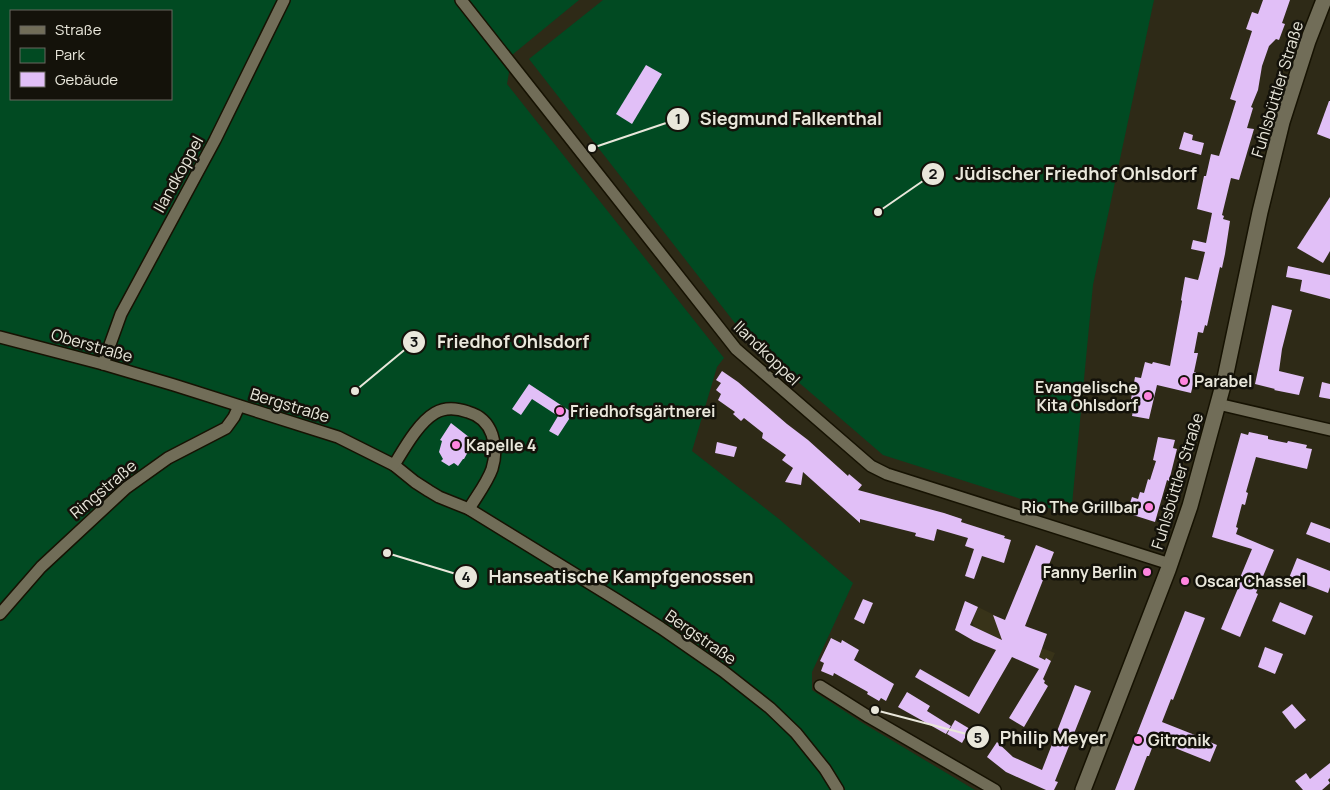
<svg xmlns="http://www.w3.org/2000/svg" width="1330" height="790" viewBox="0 0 1330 790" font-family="Manrope,sans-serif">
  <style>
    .built { fill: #383319 }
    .green { fill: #014a22; fill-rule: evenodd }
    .building { fill: #e1bff7 }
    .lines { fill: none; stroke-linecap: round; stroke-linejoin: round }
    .street-casing { stroke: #161202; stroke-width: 14 }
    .secondary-casing { stroke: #161202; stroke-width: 18 }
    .street { stroke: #716d58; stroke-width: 11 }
    .secondary { stroke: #716d58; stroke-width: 15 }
    .poi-dot { fill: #ff85df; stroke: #14120a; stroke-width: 2 }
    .labels { text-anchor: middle; stroke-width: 5; stroke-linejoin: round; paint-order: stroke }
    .street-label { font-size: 16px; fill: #e9e7db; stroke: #14120a }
    .poi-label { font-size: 16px; font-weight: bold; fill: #e9e7db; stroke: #14120a; text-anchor: start }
    .leader { fill: none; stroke: #e9e7db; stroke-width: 2 }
    .callout-dot { fill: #e9e7db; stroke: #14120a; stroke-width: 2 }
    .mark-label { font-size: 15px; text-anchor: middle; font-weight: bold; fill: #111 }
    .callout-label { font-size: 18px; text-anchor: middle; font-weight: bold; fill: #e9e7db; stroke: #14120a; stroke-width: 5; stroke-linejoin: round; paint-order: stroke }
  </style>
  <rect width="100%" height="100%" fill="#2e2a17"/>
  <!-- built -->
  <polygon class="built" points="978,607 996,616 995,619 1004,628 1044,643 1042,648 1055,653 1051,662 974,627 972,621"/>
  <!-- green -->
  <g class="green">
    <path d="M0,0h579l-67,55 -5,29 217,274 -7,9 -25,84 87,68 74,64 -41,89v18l49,32 114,68h-975zM11,11h160v88h-160z"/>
    <polygon points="603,0 1154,0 1093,285 1071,515 883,455 745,336 529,59"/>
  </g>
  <!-- building -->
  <g class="building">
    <polygon points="1263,0 1290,0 1282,23 1285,24 1279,40 1276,39 1269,46 1262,66 1258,90 1251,107 1253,108 1247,128 1254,129 1239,180 1231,178 1222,215 1224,216 1223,219 1230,221 1225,254 1222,268 1220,267 1207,326 1205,325 1203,333 1198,332 1194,353 1198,353 1194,372 1196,372 1191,393 1157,385 1149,419 1132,416 1135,400 1131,399 1135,377 1141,378 1145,362 1152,364 1153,362 1170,366 1182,301 1181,300 1185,277 1198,280 1200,273 1205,252 1191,249 1192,244 1193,240 1206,243 1212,213 1197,209 1204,176 1206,176 1211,154 1219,156 1236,101 1230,99 1252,31 1246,29 1252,12 1258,14"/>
    <polygon points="646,65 662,74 632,124 616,114"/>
    <polygon points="1329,101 1330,101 1330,139 1317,134"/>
    <polygon points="1184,132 1193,135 1192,140 1204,143 1201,155 1179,149"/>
    <polygon points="1330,197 1330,251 1323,263 1297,248"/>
    <polygon points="1288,266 1330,275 1330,299 1300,291 1302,280 1286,277"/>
    <polygon points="1272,305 1292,310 1282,349 1279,371 1304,377 1299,395 1274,390 1275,389 1255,384"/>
    <polygon points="722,371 738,382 787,424 808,440 848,476 849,474 862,485 858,490 944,513 962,519 961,522 1005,536 1004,538 1011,540 1004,563 982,556 974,579 965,576 974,549 965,546 968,538 937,529 934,541 915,536 916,533 860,519 860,523 803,472 801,485 785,482 793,468 782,460 786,455 762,438 763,433 744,418 741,421 733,414 735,412 718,400 721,394 716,390 721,383 716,380"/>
    <polygon points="1322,382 1330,384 1330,399 1319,397"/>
    <polygon points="529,384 573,413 558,436 549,431 558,416 532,399 521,415 512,409"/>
    <polygon points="451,423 474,441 464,459 463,459 458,466 454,463 449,466 441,461 443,459 439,452 442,441 440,440"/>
    <polygon points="1249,432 1268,436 1268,439 1277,441 1287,443 1288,441 1307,445 1306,448 1312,449 1307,469 1256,457 1246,492 1248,493 1245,505 1242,504 1236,527 1238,528 1236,534 1274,550 1256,593 1258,594 1240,637 1221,629 1239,586 1237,585 1252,549 1212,537 1241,433 1248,435"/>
    <polygon points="1158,437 1175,440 1173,448 1177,449 1169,481 1167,480 1155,522 1133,515 1135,508 1129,506 1132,497 1138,499 1140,492 1144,493 1148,479 1150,480 1156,461 1153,460"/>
    <polygon points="717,442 737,447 734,457 715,453"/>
    <polygon points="1311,522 1330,529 1330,543 1306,534"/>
    <polygon points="1036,545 1054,552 1025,626 1047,634 1039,657 1045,660 1046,658 1051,661 1043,679 1045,681 1044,683 1048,686 1024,727 1009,718 1039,669 1012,657 979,714 915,677 920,669 969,697 996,650 974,641 955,630 965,601 978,607 970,625 1002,640 993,615 1005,620"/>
    <polygon points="1297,558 1330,571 1330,587 1328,593 1289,578"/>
    <polygon points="863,599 873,603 864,624 854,619"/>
    <polygon points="1280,602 1313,616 1305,635 1272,621"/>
    <polygon points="1185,611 1205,618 1173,700 1171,699 1162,722 1205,739 1205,740 1217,745 1210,762 1155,740 1149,756 1147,756 1134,790 1115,790"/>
    <polygon points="831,638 841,643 842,640 859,650 854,660 894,684 886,701 881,698 879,701 867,694 868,692 834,673 833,676 821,671 824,663 820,661"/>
    <polygon points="1265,647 1283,654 1275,674 1258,667"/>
    <polygon points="1075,685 1091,691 1055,781 1058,782 1054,790 1046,790 1006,772 987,757 997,742 1013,757 1042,770"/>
    <polygon points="907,692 930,706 927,711 951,726 946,734 898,707"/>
    <polygon points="1292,704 1306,720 1295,729 1282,712"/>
    <polygon points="955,720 970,729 962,743 947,734"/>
    <polygon points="1330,763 1330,778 1328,780 1330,783 1322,790 1303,790 1295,781 1306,773 1310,779"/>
  </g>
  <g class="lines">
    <!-- street casing -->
    <g class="street-casing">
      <g id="street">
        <polyline points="461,0 736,349 871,466 887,474 1170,564"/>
        <polyline points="0,337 103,364 174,385 338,437 394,465 415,482 429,491 439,497 469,509 617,600 661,628 723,671 770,708 796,733 825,769 838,790"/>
        <polyline points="103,364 121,314 215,140 284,0"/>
        <polyline points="1218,404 1330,430"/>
        <path d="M394,465c10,-16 24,-42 41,-52 10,-6 22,-5 33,-1 25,7 31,34 24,57 -5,14 -16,28 -23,40"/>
        <polyline points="0,614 41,567 126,488 168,458 226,428 234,417 239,406"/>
        <polyline points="820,686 869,717 995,790"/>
      </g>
    </g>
    <!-- secondary casing -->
    <g class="secondary-casing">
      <polyline id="secondary" points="1083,790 1168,570 1190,506 1225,378 1260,212 1282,122 1308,41 1324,0"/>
    </g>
    <!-- street -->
    <use href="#street" class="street"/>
    <!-- secondary -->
    <use href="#secondary" class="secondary"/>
  </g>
  <!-- markers -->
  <g class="poi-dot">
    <circle cx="1184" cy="381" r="5"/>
    <circle cx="1148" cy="396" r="5"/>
    <circle cx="560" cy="411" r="5"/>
    <circle cx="456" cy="445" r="5"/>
    <circle cx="1149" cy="507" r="5"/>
    <circle cx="1147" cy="572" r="5"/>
    <circle cx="1185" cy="581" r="5"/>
    <circle cx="1138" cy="740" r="5"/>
  </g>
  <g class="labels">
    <!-- street labels -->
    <g class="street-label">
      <text transform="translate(1277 89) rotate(-73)" y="6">Fuhlsbüttler Straße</text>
      <text transform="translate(178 174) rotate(-61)" y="6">Ilandkoppel</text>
      <text transform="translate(92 345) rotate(16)" y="6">Oberstraße</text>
      <text transform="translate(767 353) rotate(44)" y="6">Ilandkoppel</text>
      <text transform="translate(290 405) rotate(17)" y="6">Bergstraße</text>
      <text transform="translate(1177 481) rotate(-73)" y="6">Fuhlsbüttler Straße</text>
      <text transform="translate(103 489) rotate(-40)" y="6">Ringstraße</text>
      <text transform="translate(701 637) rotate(35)" y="6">Bergstraße</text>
    </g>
    <!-- poi labels -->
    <g class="poi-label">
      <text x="1194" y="387">Parabel</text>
      <text x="1138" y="393" text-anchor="end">Evangelische<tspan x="1138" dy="18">Kita Ohlsdorf</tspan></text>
      <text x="570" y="417">Friedhofsgärtnerei</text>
      <text x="466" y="451">Kapelle 4</text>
      <text x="1139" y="513" text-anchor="end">Rio The Grillbar</text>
      <text x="1137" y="578" text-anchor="end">Fanny Berlin</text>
      <text x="1195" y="587">Oscar Chassel</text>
      <text x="1148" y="746">Gitronik</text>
    </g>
  </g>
  <!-- callouts -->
  <path class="leader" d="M592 148L678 119M878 212L933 174M355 391L414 342M387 553L466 577M875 710L978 737"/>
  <g class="callout-dot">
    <circle cx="592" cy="148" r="5"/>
    <circle cx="878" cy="212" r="5"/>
    <circle cx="355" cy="391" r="5"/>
    <circle cx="387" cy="553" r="5"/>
    <circle cx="875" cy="710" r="5"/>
    <circle cx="678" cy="119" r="12"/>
    <circle cx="933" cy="174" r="12"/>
    <circle cx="414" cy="342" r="12"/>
    <circle cx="466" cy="577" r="12"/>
    <circle cx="978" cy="737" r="12"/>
  </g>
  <g class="mark-label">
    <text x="678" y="124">1</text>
    <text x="933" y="179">2</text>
    <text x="414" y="347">3</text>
    <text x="466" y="582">4</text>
    <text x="978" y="743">5</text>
  </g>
  <g class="callout-label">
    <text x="791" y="125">Siegmund Falkenthal</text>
    <text x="1076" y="180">Jüdischer Friedhof Ohlsdorf</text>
    <text x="513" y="348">Friedhof Ohlsdorf</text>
    <text x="621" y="583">Hanseatische Kampfgenossen</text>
    <text x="1053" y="744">Philip Meyer</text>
  </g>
  <!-- legend -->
  <rect x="10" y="10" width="162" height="90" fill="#14120a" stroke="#69675e"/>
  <rect x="20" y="26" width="25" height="8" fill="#716d58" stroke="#69675e"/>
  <text x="55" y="35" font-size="15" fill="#e9e7db">Straße</text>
  <rect x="20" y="48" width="25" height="15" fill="#014a22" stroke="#69675e"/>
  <text x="55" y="60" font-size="15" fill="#e9e7db">Park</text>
  <rect x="20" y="72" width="25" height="15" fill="#e1bff7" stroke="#69675e"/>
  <text x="55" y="85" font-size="15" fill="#e9e7db">Gebäude</text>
</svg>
